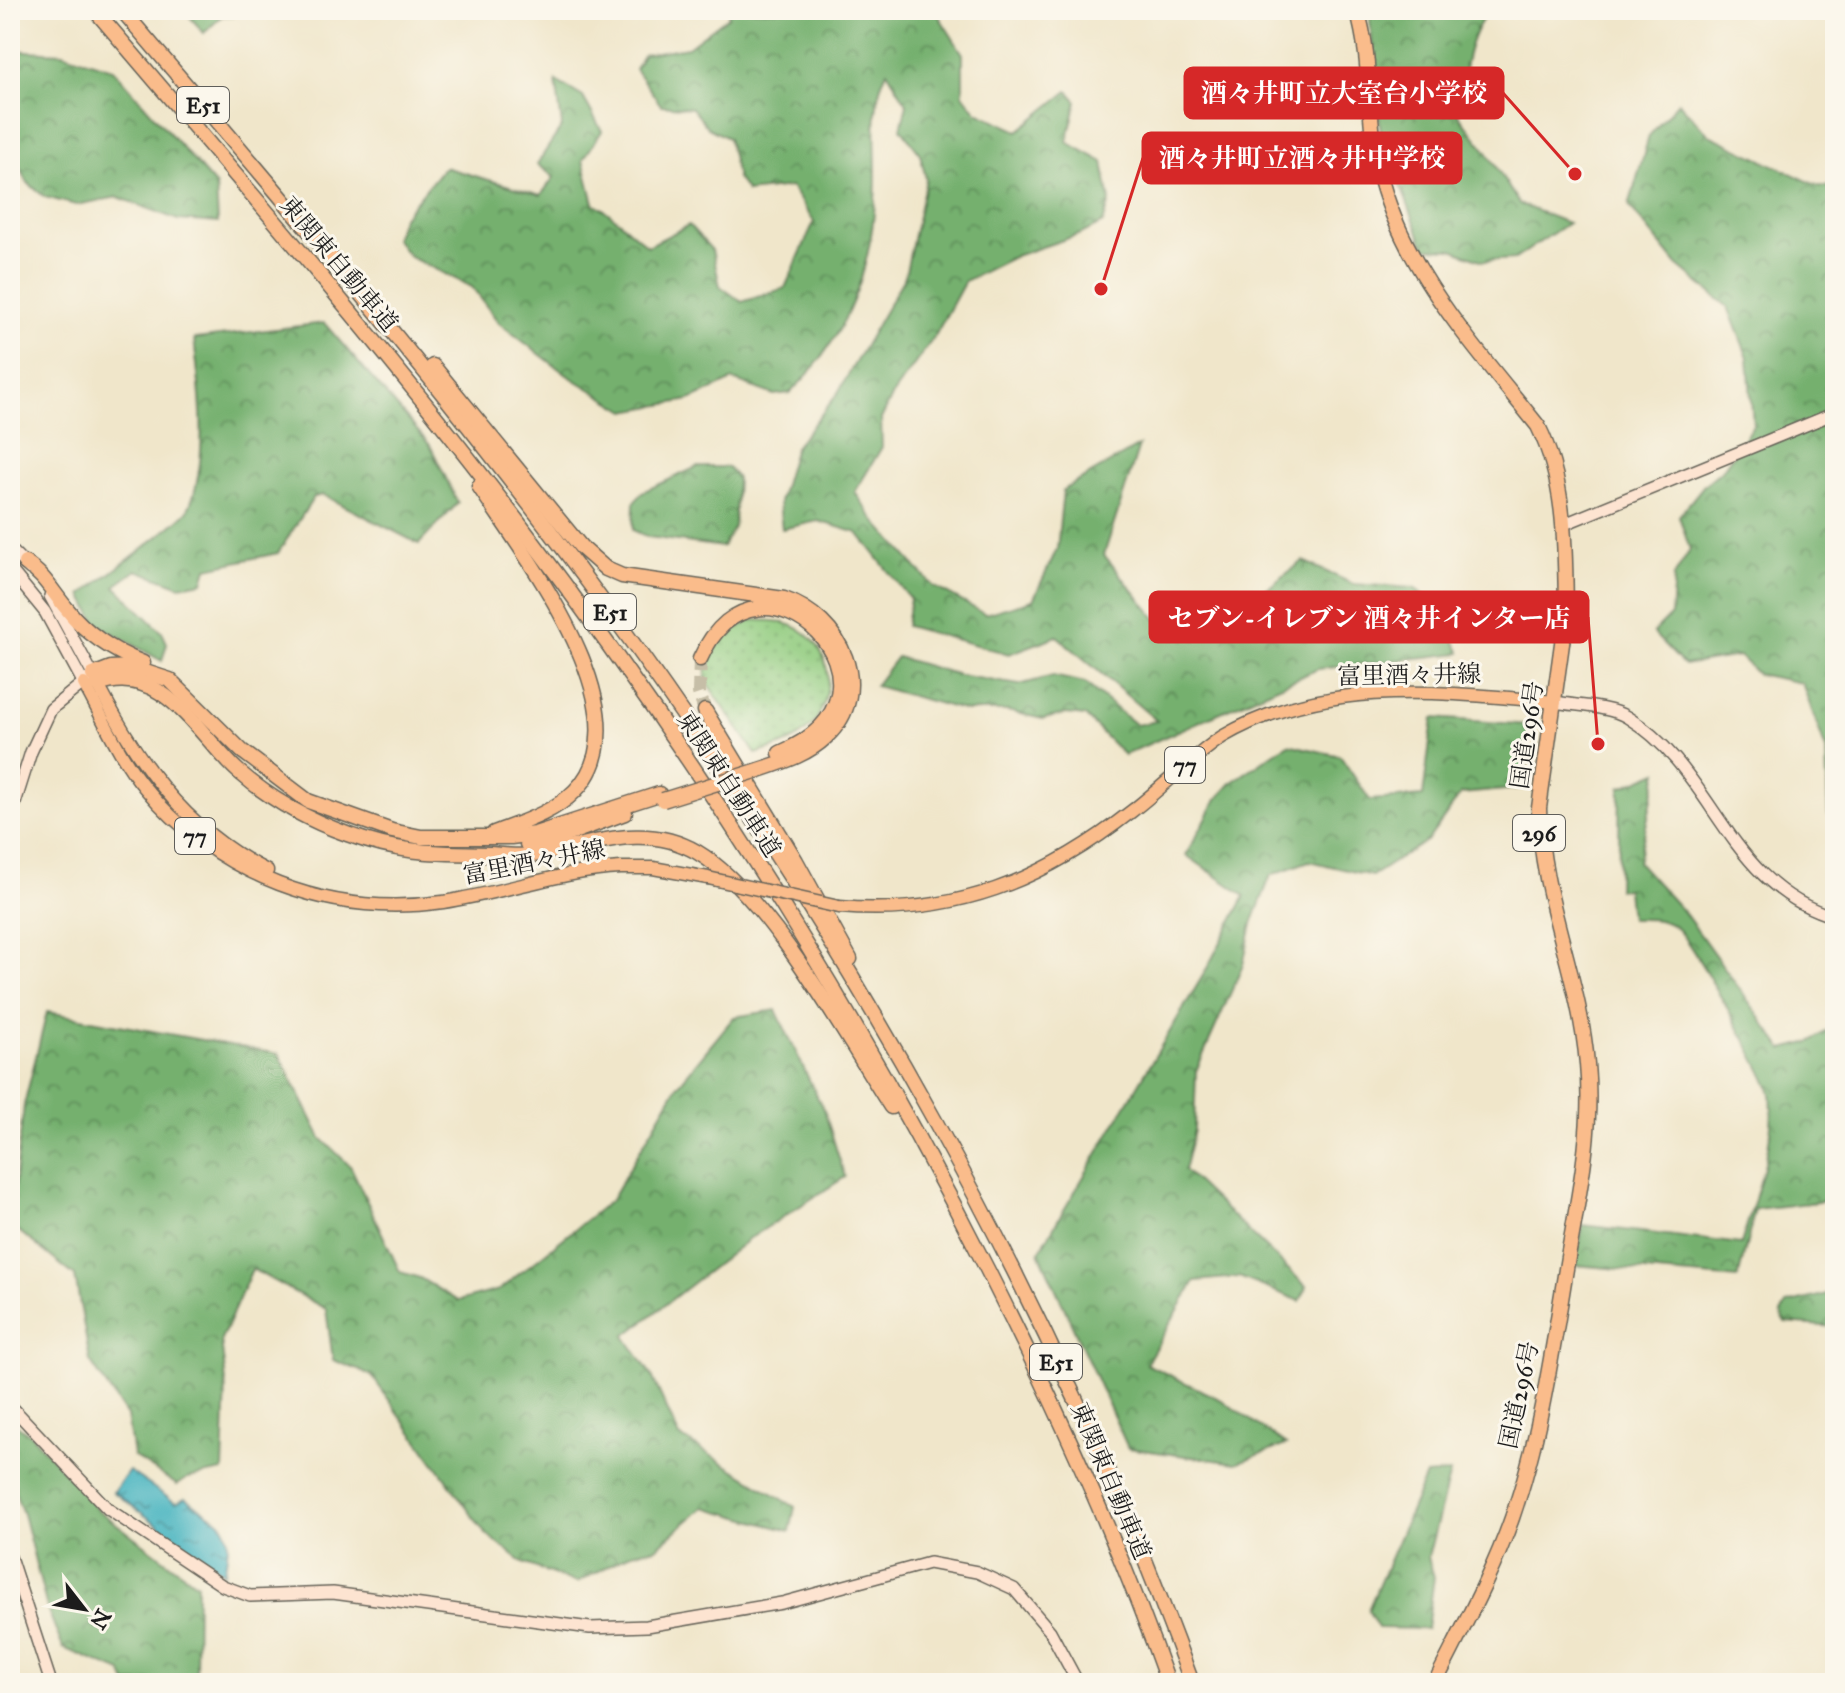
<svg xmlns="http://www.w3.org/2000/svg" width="1845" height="1693" viewBox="0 0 1845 1693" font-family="'IM FELL Great Primer','Noto Serif JP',serif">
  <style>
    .grass { fill: url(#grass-dots); stroke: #57744e; stroke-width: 2 }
    .forest { fill: url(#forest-crowns); stroke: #486645; stroke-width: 2 }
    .water { fill: url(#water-ripples); stroke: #31686e; stroke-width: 2 }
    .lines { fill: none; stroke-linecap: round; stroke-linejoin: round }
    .highway-tunnel { stroke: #c6bea7; stroke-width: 14; stroke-dasharray: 14 7; stroke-linecap: butt }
    .secondary-casing { stroke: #666359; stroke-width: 14 }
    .primary-casing { stroke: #666359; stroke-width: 15 }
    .highway-casing { stroke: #666359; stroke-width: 17 }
    .secondary { stroke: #fde4d1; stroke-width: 11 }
    .primary { stroke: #fabc8b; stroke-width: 12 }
    .highway { stroke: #fabc8b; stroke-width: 14 }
    .primary-bridge-casing { stroke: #666359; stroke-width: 15; stroke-linecap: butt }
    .highway-bridge-casing { stroke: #666359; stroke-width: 17; stroke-linecap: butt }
    .primary-bridge { stroke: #fabc8b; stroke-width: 12 }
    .highway-bridge { stroke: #fabc8b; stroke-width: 14 }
    .labels { text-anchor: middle; stroke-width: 6; stroke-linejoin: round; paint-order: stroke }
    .shield { fill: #fbf7ec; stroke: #5f5e5a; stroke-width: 2 }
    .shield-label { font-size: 22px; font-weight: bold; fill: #1c1c1c }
    .street-label { font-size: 24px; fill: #1c1c1c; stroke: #fbf7ec }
    .leader { fill: none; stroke: #d62828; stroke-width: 3 }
    .callout-dot { fill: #d62828; stroke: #fbf7ec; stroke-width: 3 }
    .callout { fill: #d62828; stroke: #d62828; stroke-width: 3 }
    .callout-label { font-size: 26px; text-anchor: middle; font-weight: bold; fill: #fff }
  </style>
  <defs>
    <pattern id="grass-dots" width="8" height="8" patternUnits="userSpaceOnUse" patternTransform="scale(2)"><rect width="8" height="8" fill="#92cc80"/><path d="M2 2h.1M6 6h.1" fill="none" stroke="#7daf6e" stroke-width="1.8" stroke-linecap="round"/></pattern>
    <pattern id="forest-crowns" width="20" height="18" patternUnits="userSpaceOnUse" patternTransform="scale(2)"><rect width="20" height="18" fill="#75b06e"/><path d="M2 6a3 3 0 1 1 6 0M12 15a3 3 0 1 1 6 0" fill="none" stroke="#5f8e5a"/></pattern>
    <pattern id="water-ripples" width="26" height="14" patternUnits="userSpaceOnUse" patternTransform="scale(2)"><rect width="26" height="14" fill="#46b4c0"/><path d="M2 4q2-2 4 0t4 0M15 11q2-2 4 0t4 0" fill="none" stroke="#3a929b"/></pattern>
  </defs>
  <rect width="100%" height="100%" fill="#fbf7ec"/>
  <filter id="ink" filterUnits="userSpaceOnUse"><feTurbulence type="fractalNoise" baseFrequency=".0125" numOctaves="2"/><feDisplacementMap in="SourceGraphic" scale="16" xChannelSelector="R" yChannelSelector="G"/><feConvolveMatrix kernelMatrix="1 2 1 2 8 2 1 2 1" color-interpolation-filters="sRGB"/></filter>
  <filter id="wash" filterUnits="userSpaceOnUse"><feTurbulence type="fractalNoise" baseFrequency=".006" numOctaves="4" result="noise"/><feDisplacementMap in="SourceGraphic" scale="32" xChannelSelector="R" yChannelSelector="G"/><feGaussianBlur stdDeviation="1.8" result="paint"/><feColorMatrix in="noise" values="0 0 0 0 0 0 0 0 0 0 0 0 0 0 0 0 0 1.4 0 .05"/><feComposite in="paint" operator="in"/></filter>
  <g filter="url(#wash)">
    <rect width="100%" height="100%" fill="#f0e6ca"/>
    <!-- grass -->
    <path class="grass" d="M753,620c10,1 21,0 31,3 50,13 57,75 22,108 -14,13 -33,17 -50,23l-51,-74c3,-31 20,-49 48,-60z"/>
    <!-- forest -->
    <g class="forest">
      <polygon points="184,10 262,10 258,14 222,16 204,33"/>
      <path d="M728,10h207l28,44v40l14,18 41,19 50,-40 9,10 -10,41 36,20 7,39 -7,22 -22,11 -66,22 -50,25 -30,55 -40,55 -14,28 1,28 -27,45 19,28 59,66 52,28 48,-14 24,-51 6,-59 76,-44 -35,109 69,84 74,-35 56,-43 50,23 61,4 19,13 28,52 -143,16 -194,86 -39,-39 -19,-2 -23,5 -36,-8h-41l-91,-25 22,-29 62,18 60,10 34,-9 32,7 51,42 21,-4 -100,-85 -48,18 -103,-28 4,-27 -52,-66 -40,-12 -36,8 -3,-27 16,-55 41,-51 69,-120 21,-97 -6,-25 -19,-26 6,-24 -20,-33c-16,31 -11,67 -11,101 0,86 -24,162 -86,221l-16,2 -41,-15 -43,20 -64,11 -59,-36 -68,-52 -27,-36 -62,-30 -15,-18 7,-21 42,-51 97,28 13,-18 -17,-13 25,-38 -6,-45 27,16 19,34 -19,29 11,43c21,12 35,29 54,43l41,-21 23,25 8,36 22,16 43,-14 29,-66 -23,-35 -44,5 -10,-14 -9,-40 -20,-10 -16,-20 -31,-3 -26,-36 9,-15 44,-7 41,-31z"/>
      <path d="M1369,10h122c-25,22 -28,72 -33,104l29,38 32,52 49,19 -53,36 -32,2 -31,-12 -27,-1 -44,-112z"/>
      <polygon points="10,50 62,53 113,69 216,186 218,223 178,220 118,197 76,205 45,197 27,182 10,146"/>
      <polygon points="1678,102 1709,135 1818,186 1835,187 1835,822 1828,814 1826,750 1802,683 1757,674 1739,656 1684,665 1653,633 1671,615 1674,576 1690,550 1679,516 1704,485 1723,469 1753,425 1748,358 1728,307 1677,265 1629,206 1649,136"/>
      <path d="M324,323l106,122 28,58 -39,41 -96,-49 -9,2 -36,56 -71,15 -4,14 -23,4 -43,-16 -22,16 47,46 5,11 -5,18 -65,-37 -15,-29c15,-12 102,-76 106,-85 22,-48 12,-121 6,-171z"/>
      <polygon points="697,467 728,467 737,478 734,527 722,547 648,537 633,530 634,503 642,492"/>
      <polygon points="1433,718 1529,725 1525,788 1461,794 1428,840 1372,876 1309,861 1271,875 1252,924 1243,965 1196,1071 1194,1130 1184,1170 1307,1287 1300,1301 1239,1277 1195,1281 1146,1364 1222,1400 1286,1445 1236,1463 1128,1448 1039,1252 1205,972 1245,896 1186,855 1216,800 1232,782 1288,744 1340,756 1370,800 1423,796"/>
      <path d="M1658,772l-20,90 48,53 97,134 28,-7 24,-17v175l-80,9 -17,70 -163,-14 8,-40 158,19c14,-47 35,-100 30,-150 -2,-16 -80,-152 -94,-165 -13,-12 -31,-10 -47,-10l-3,-30h-9l2,-101z"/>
      <polygon points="776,1010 825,1113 845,1177 749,1239 625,1336 652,1376 679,1436 795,1507 790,1531 704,1507 656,1548 632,1553 577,1583 523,1563 485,1533 371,1375 333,1360 326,1309 252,1269 221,1340 226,1382 223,1471 188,1478 177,1485 133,1456 127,1416 90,1361 75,1276 10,1224 24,1105 47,1012 279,1054 321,1138 351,1167 400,1272 420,1278 458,1301 499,1290 611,1200 678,1085 734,1017"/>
      <polygon points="1835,1292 1835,1327 1785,1323 1781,1313 1787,1304"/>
      <polygon points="10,1420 32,1436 98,1510 197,1584 196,1681 201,1683 127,1683 122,1672 63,1648 47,1608 23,1514 10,1479"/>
      <polygon points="1450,1473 1428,1557 1434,1577 1427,1629 1378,1628 1368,1610 1426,1475"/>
    </g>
    <!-- water -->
    <path class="water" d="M129,1471l47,32 9,-5c41,28 49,23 39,75l-111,-81z"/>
  </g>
  <g filter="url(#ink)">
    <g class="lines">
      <!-- highway-tunnel -->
      <polyline class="highway-tunnel" points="700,659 699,693 705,711"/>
      <!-- secondary casing -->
      <g class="secondary-casing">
        <g id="secondary">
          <polyline points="1562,525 1835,413"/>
          <polyline points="10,549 30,569"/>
          <polyline points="10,569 45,612 84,684"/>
          <path d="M1555,702c21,4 54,4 72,15 89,54 99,169 208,200"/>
          <polyline points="10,819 31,752 51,709 93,675 50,596"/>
          <polyline points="10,1405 108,1509 223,1586 250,1596 333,1593 590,1628 647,1626 782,1603 929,1563 977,1572 1014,1589 1050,1631 1078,1683"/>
          <polyline points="10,1557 51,1683"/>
        </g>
      </g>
      <!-- primary casing -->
      <g class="primary-casing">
        <g id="primary">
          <path d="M94,677c41,82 89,152 173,194"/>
          <path d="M84,684c19,34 36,74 61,104 73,88 185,130 298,114 60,-9 117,-31 178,-34h32l55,10"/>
          <path d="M839,907c115,10 204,-26 293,-96 31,-24 58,-52 90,-74 102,-60 220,-45 333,-35"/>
        </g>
      </g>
      <!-- highway casing -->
      <g class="highway-casing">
        <g id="highway">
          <path d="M95,10c143,168 288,335 422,511 179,235 337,485 470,748 68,134 131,272 181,414"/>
          <path d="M122,10c166,194 330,387 481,592 240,328 451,699 589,1081"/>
          <path d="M1357,10c16,52 9,106 21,158 23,100 98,180 160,258 29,58 27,125 28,189l-27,193c1,88 41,169 48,256 6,63 -7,125 -18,187 -15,89 -27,181 -57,267 -20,57 -50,111 -77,165"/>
          <path d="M433,366l148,181 25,22 16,7 162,23c57,19 92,91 42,138 -19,18 -43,25 -67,33"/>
          <path d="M479,486c43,67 172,229 96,305 -22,22 -52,31 -81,42"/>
          <path d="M25,563c19,11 28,30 42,46 20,26 46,42 76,54"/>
          <path d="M700,659c59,-134 228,32 80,94"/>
          <polyline points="93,675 111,668 130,667 170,680 242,751 308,801 392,831 421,837 511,837 535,834 659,794"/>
          <path d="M98,685c64,-24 100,50 140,86 33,29 67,48 109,63 54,20 87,19 143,20 14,1 28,3 42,1 57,-8 110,-35 165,-3 70,41 149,185 194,255"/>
          <polyline points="705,711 796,861 850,959"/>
          <polyline points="527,844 552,840 625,813"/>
        </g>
      </g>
      <!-- secondary -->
      <use href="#secondary" class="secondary"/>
      <!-- primary -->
      <use href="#primary" class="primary"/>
      <!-- highway -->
      <use href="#highway" class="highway"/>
      <!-- primary-bridge casing -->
      <g class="primary-bridge-casing">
        <polyline id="primary-bridge" points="708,878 839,907"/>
      </g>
      <!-- highway-bridge casing -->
      <g class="highway-bridge-casing">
        <polyline id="highway-bridge" points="663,800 759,770"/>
      </g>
      <!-- primary-bridge -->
      <use href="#primary-bridge" class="primary-bridge"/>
      <!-- highway-bridge -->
      <use href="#highway-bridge" class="highway-bridge"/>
    </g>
  </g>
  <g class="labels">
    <!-- shield labels -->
    <g class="shield">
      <rect x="177" y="87" width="52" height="36" rx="6"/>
      <rect x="584" y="594" width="52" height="36" rx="6"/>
      <rect x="1165" y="747" width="40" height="36" rx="6"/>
      <rect x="1513" y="815" width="52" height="36" rx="6"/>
      <rect x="175" y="818" width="40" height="36" rx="6"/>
      <rect x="1030" y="1344" width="52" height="36" rx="6"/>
    </g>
    <g class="shield-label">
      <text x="203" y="113">E51</text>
      <text x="610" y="620">E51</text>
      <text x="1185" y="773">77</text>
      <text x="1539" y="841">296</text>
      <text x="195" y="844">77</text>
      <text x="1056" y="1370">E51</text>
    </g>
    <!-- street labels -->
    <g class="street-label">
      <text transform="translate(339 264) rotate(50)" y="8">東関東自動車道</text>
      <text transform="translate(1409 675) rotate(-1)" y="8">富里酒々井線</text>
      <text transform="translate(1527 735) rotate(-82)" y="8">国道296号</text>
      <text transform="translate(729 784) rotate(57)" y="8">東関東自動車道</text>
      <text transform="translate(534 862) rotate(-11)" y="8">富里酒々井線</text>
      <text transform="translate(1519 1395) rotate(-78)" y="8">国道296号</text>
      <text transform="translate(1111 1481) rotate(67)" y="8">東関東自動車道</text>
    </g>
  </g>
  <!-- callouts -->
  <path class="leader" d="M1575 174L1503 93M1101 289L1143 158M1598 744L1588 617"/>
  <g class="callout-dot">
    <circle cx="1575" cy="174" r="8"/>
    <circle cx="1101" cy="289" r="8"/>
    <circle cx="1598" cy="744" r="8"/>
  </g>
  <g class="callout">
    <rect x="1185" y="68" width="318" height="50" rx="8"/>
    <rect x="1143" y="133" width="318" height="50" rx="8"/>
    <rect x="1150" y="592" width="438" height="50" rx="8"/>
  </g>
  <g class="callout-label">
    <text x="1344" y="102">酒々井町立大室台小学校</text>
    <text x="1302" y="167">酒々井町立酒々井中学校</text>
    <text x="1369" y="627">セブン-イレブン 酒々井インター店</text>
  </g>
  <!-- margin -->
  <rect width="1845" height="1693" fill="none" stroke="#fbf7ec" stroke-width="40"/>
  <!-- north arrow -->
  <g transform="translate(84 1609) rotate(121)" stroke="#fbf7ec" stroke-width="6" paint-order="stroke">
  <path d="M0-6L14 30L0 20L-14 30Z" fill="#1c1c1c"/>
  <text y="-12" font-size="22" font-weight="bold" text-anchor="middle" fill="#1c1c1c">N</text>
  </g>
</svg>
